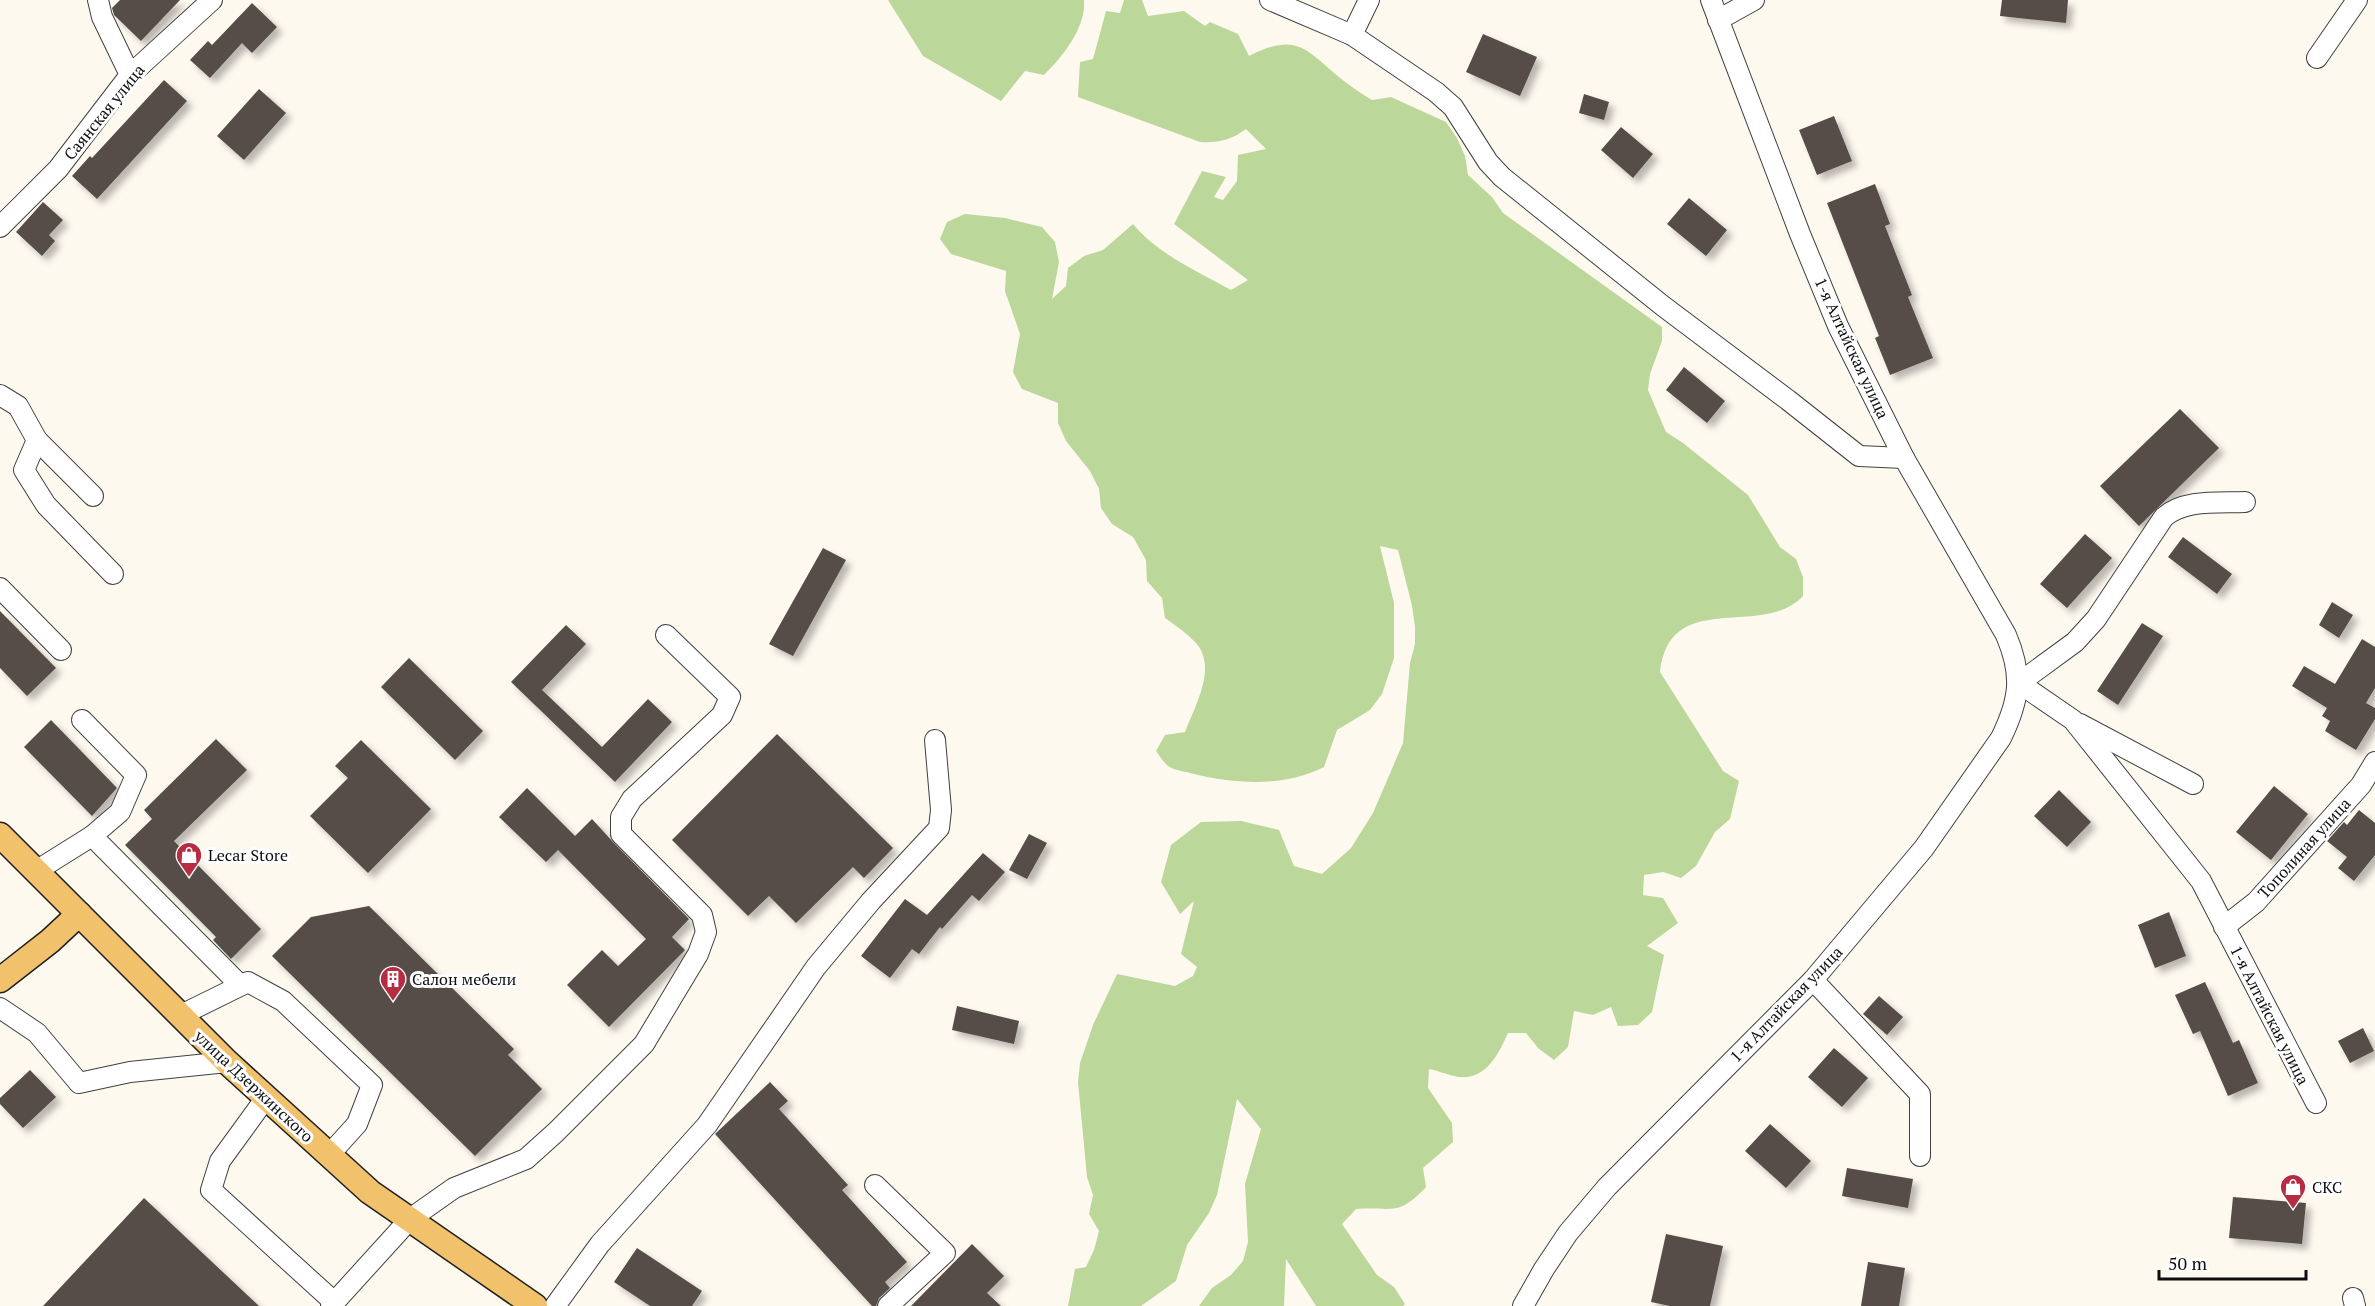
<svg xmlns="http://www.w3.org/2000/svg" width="2375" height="1306" viewBox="0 0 2375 1306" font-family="'PT Serif',serif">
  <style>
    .forest { fill: #bcd79a }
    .building { fill: #564d4a; filter: url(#shadow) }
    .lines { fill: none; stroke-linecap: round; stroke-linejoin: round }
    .minor-casing { stroke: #414141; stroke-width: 22 }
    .major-casing { stroke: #1f1f1f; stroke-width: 27 }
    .minor { stroke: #fff; stroke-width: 20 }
    .major { stroke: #f1c16c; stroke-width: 24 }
    .labels { text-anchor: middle; stroke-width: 6; stroke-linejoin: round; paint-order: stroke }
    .street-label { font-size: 16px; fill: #0e0e0e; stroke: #fff }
    .poi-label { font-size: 16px; fill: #0e0e0e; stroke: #fff; text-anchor: start }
  </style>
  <defs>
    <filter id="shadow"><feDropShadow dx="5.5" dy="5.5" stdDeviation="3" flood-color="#0004"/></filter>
  </defs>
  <rect width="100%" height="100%" fill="#fef9ef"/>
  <!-- forest -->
  <g class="forest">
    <path d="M888,0h196c2,28 -21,56 -40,75l-19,-4 -24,30 -78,-45z"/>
    <path d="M1124,0h18l6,16 36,-5 21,15 5,-4 28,12 11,22c51,-26 58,-4 95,25 9,7 18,13 28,19l19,-3 55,25 11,16 8,18 3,19 24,22 11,16 159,114v14l-12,33 -2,16 18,42 17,11 65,52 32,52 16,12 7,18v19c-41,44 -133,-9 -143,76l63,99 16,10 -9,38 -15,13 -19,34 -15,12 -18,-6 -19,3 -1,20 20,3 15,25 -31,23 17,9 -12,57 -14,13 -20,1 -7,-19 -18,8 -19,-4 -6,36 -14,13 -16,-12 -12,-15h-18c-8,17 -18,41 -41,44 -10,2 -27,-6 -38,-8l-1,19 24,35 1,19 -30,26 3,19c-29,31 -34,19 -70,22l-14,15 35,51 17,12 11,17 -2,2h-87l-30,-47 -2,47h-85l13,-18 19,-13 12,-14 5,-19 -3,-58 16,-55 -24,-30 -20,96 -8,18 -22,32 -11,36 -35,25h-73l7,-37 11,-2 8,-17 5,-19 -10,-17 4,-19 -6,-18 -9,-95 2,-19 13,-38 24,-51 58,12 18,-10 4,-9 -16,-13 13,-53 -14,13 -19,-32 10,-37 30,-23 40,-1 38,9 15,36 28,8 29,-26 22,-35 30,-70 7,-80 5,-19v-18l-3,-20 -14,-56 -18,-4 14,57v55l-12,36 -12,16 -33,20 -13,37c-42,21 -90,17 -134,6 -7,-2 -17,-3 -22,-7 -5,-4 -8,-10 -12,-15l9,-16 20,-3c10,-26 34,-67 9,-91 -9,-9 -19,-16 -29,-23l-3,-20 -15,-17 -1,-21 -13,-23 -21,-13 -11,-16 -2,-19 -9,-18 -24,-30 -8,-18v-20l-36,-14 -9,-17 7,-38 -15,-43 1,-20 -55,-17 -11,-15 7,-17 18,-8 40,4 37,9 13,15 4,20 -7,37 14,-13 2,-18 16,-12 19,-6 30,-26c26,31 64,47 98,66l17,-10 -74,-56 28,-53 24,6 -12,20 9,3 14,-19 1,-26 28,-6 -20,-20c-15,11 -27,14 -46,13l-122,-45 2,-35 13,-3 13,-48 14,2z"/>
  </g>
  <!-- building -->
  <g class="building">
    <polygon points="120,0 180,0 141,41 114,15 112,8"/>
    <polygon points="2002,0 2068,0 2066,23 2000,16"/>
    <polygon points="252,3 277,27 252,53 242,43 210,78 190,60 208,41 212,45"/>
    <polygon points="1483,34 1537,57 1520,96 1466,72"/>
    <polygon points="164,80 187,101 97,199 72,176 90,156 92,158"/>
    <polygon points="259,89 286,113 244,160 217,136"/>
    <polygon points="1584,94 1609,102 1604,120 1579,113"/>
    <polygon points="1834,116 1852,161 1817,175 1799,130"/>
    <polygon points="1621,127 1653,154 1633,178 1601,150"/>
    <polygon points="1875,184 1890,224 1885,226 1912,295 1908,297 1933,358 1890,375 1875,338 1879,336 1827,203"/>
    <polygon points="1689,198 1727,230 1706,256 1667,224"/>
    <polygon points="43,202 63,220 49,235 55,241 42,256 16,232"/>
    <polygon points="1684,367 1725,401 1707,423 1666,390"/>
    <polygon points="2180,409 2219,448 2139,526 2100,486"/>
    <polygon points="2085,534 2112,558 2067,608 2040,584"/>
    <polygon points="2183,537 2232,574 2217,594 2168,557"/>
    <polygon points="823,548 846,560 793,656 769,644"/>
    <polygon points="2332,602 2353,615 2339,638 2319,625"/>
    <polygon points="0,611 56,668 27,696 0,668"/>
    <polygon points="2142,623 2163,636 2118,705 2097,691"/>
    <polygon points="566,625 586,644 542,690 602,747 648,699 672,722 615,782 511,682"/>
    <polygon points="2362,639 2375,647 2375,688 2366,703 2375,708 2375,719 2356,750 2325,731 2330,721 2322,716 2327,708 2292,686 2304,666 2335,684"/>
    <polygon points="409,658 483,731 455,760 381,687"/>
    <polygon points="51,720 117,788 92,816 24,747"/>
    <polygon points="777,734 893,848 864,878 853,867 796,923 769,896 748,916 672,840"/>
    <polygon points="216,739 247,770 174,841 261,929 231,959 213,940 216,937 125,845 152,819 144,810"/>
    <polygon points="361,740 431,809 368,873 310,816 348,778 335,766"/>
    <polygon points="2274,786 2308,814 2271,860 2236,832"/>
    <polygon points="527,788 575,836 592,819 613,842 689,919 672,937 685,950 609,1027 567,985 602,950 618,966 646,939 558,850 546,862 499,817"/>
    <polygon points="2059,790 2091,822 2067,847 2034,816"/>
    <polygon points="2359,810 2375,823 2375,855 2354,881 2338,868 2347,857 2327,841 2344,822 2347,825"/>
    <polygon points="1029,834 1047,843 1027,879 1009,870"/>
    <polygon points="983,853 1005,872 979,901 972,895 942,929 940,927 919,954 912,949 890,978 861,956 905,899 927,915"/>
    <polygon points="369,906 514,1049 508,1055 542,1089 475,1156 272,956 311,917"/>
    <polygon points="2169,912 2186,956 2155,968 2138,925"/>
    <polygon points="2205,982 2233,1043 2239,1040 2258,1083 2228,1096 2200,1031 2193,1034 2175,995"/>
    <polygon points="1879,996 1903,1017 1887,1035 1863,1014"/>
    <polygon points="957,1006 1019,1021 1014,1044 952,1030"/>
    <polygon points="2363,1028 2374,1051 2350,1063 2338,1041"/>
    <polygon points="1834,1048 1868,1078 1842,1107 1808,1077"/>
    <polygon points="30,1070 56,1097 23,1128 0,1104 0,1098"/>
    <polygon points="770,1082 788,1101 779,1109 848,1185 842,1190 907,1262 885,1282 890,1288 879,1298 876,1306 872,1306 715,1134"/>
    <polygon points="1770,1124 1811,1161 1786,1188 1745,1151"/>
    <polygon points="1847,1168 1913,1179 1908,1208 1842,1196"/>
    <polygon points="2233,1197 2306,1203 2302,1244 2229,1238"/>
    <polygon points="144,1198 259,1306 43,1306"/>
    <polygon points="1666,1234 1723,1246 1710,1306 1670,1306 1651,1302"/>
    <polygon points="972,1244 1004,1276 987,1293 1001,1306 911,1306"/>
    <polygon points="637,1248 702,1291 692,1306 650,1306 614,1282"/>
    <polygon points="1868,1262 1905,1268 1899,1306 1861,1306"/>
  </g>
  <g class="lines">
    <!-- minor casing -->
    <g class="minor-casing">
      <g id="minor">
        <polyline points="98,0 102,17 130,75"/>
        <polyline points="1270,0 1352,35 1436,92 1453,107 1488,162 1502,177 1663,306 1788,400 1859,456 1904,458"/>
        <polyline points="1718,20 1754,0"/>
        <polyline points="1352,35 1369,0"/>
        <polyline points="2317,58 2357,0"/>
        <polyline points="0,227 58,169 130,75 212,0"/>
        <polyline points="0,395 18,406 37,440 93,496"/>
        <polyline points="37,440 24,470 46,505 113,574"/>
        <polyline points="0,588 61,650"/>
        <polyline points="2019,683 2073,720 2201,881 2316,1103"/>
        <path d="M2019,683l56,-41 21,-23 68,-102c21,-18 53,-14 81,-15"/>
        <polyline points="82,720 136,775 120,812 92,836"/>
        <polyline points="2080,724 2193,784"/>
        <polyline points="36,871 92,836 240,985"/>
        <polyline points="2224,927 2256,902 2361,785 2375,762"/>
        <polyline points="1813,980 1920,1094 1920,1156"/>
        <polyline points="0,1008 37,1033 79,1083 130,1072 227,1062"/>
        <polyline points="179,1016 248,982 283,1001 372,1085 357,1124 329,1155"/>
        <polyline points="265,1099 220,1161 211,1190 334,1302"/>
        <polyline points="875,1185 945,1253 888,1306"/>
        <polyline points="2353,1298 2355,1306"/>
        <polyline points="331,1306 410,1219 454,1188 526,1159 556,1132 644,1044 698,954 706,932 702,915 621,834 621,817 632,799 722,715 730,697 666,635"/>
        <polyline points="555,1306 600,1244 707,1125 816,967 871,901 939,828 941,810 935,740"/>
        <path d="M1523,1306l21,-37 24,-36 39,-46 206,-207 111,-132 77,-110c19,-39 22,-63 5,-103l-102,-177 -66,-132 -38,-92 -89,-234"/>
      </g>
    </g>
    <!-- major casing -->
    <g class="major-casing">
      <g id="major">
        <polyline points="0,835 227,1062 370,1192 535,1306"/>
        <polyline points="0,980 50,941 79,914"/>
      </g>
    </g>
    <!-- minor -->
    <use href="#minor" class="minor"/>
    <!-- major -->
    <use href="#major" class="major"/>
  </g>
  <!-- icons -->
  <defs>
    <g id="shop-pin" transform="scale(1.35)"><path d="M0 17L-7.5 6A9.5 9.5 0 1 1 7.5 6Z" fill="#b62d43" stroke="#fff"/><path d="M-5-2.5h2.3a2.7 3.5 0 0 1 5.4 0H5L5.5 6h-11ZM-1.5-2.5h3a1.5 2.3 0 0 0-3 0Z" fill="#fff"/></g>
    <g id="building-pin" transform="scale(1.35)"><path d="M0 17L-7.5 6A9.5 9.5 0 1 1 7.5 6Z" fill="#b62d43" stroke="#fff"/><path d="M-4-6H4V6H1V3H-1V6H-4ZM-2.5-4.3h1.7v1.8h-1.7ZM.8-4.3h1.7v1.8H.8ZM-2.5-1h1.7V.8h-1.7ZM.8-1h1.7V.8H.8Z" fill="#fff"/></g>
  </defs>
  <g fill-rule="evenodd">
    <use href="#shop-pin" x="189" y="855"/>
    <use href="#building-pin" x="393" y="979"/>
    <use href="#shop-pin" x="2293" y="1187"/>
  </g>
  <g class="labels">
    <!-- street labels -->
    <g class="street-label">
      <text transform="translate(104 112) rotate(-51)" y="6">Саянская улица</text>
      <text transform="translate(1852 348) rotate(65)" y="6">1-я Алтайская улица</text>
      <text transform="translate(2304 848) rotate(-48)" y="6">Тополиная улица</text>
      <text transform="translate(1786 1004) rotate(-46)" y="6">1-я Алтайская улица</text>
      <text transform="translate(2270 1015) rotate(63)" y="6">1-я Алтайская улица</text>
      <text transform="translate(254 1086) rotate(43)" y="6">улица Дзержинского</text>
    </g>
    <!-- poi labels -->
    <g class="poi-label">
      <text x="208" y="861">Lecar Store</text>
      <text x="412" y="985">Салон мебели</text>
      <text x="2312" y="1193">СКС</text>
    </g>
  </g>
  <!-- scale -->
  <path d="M2159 1270v9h147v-9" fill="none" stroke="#0e0e0e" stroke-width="3"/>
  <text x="2168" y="1270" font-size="18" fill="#0e0e0e" stroke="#ffffff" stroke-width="4.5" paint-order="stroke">50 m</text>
</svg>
